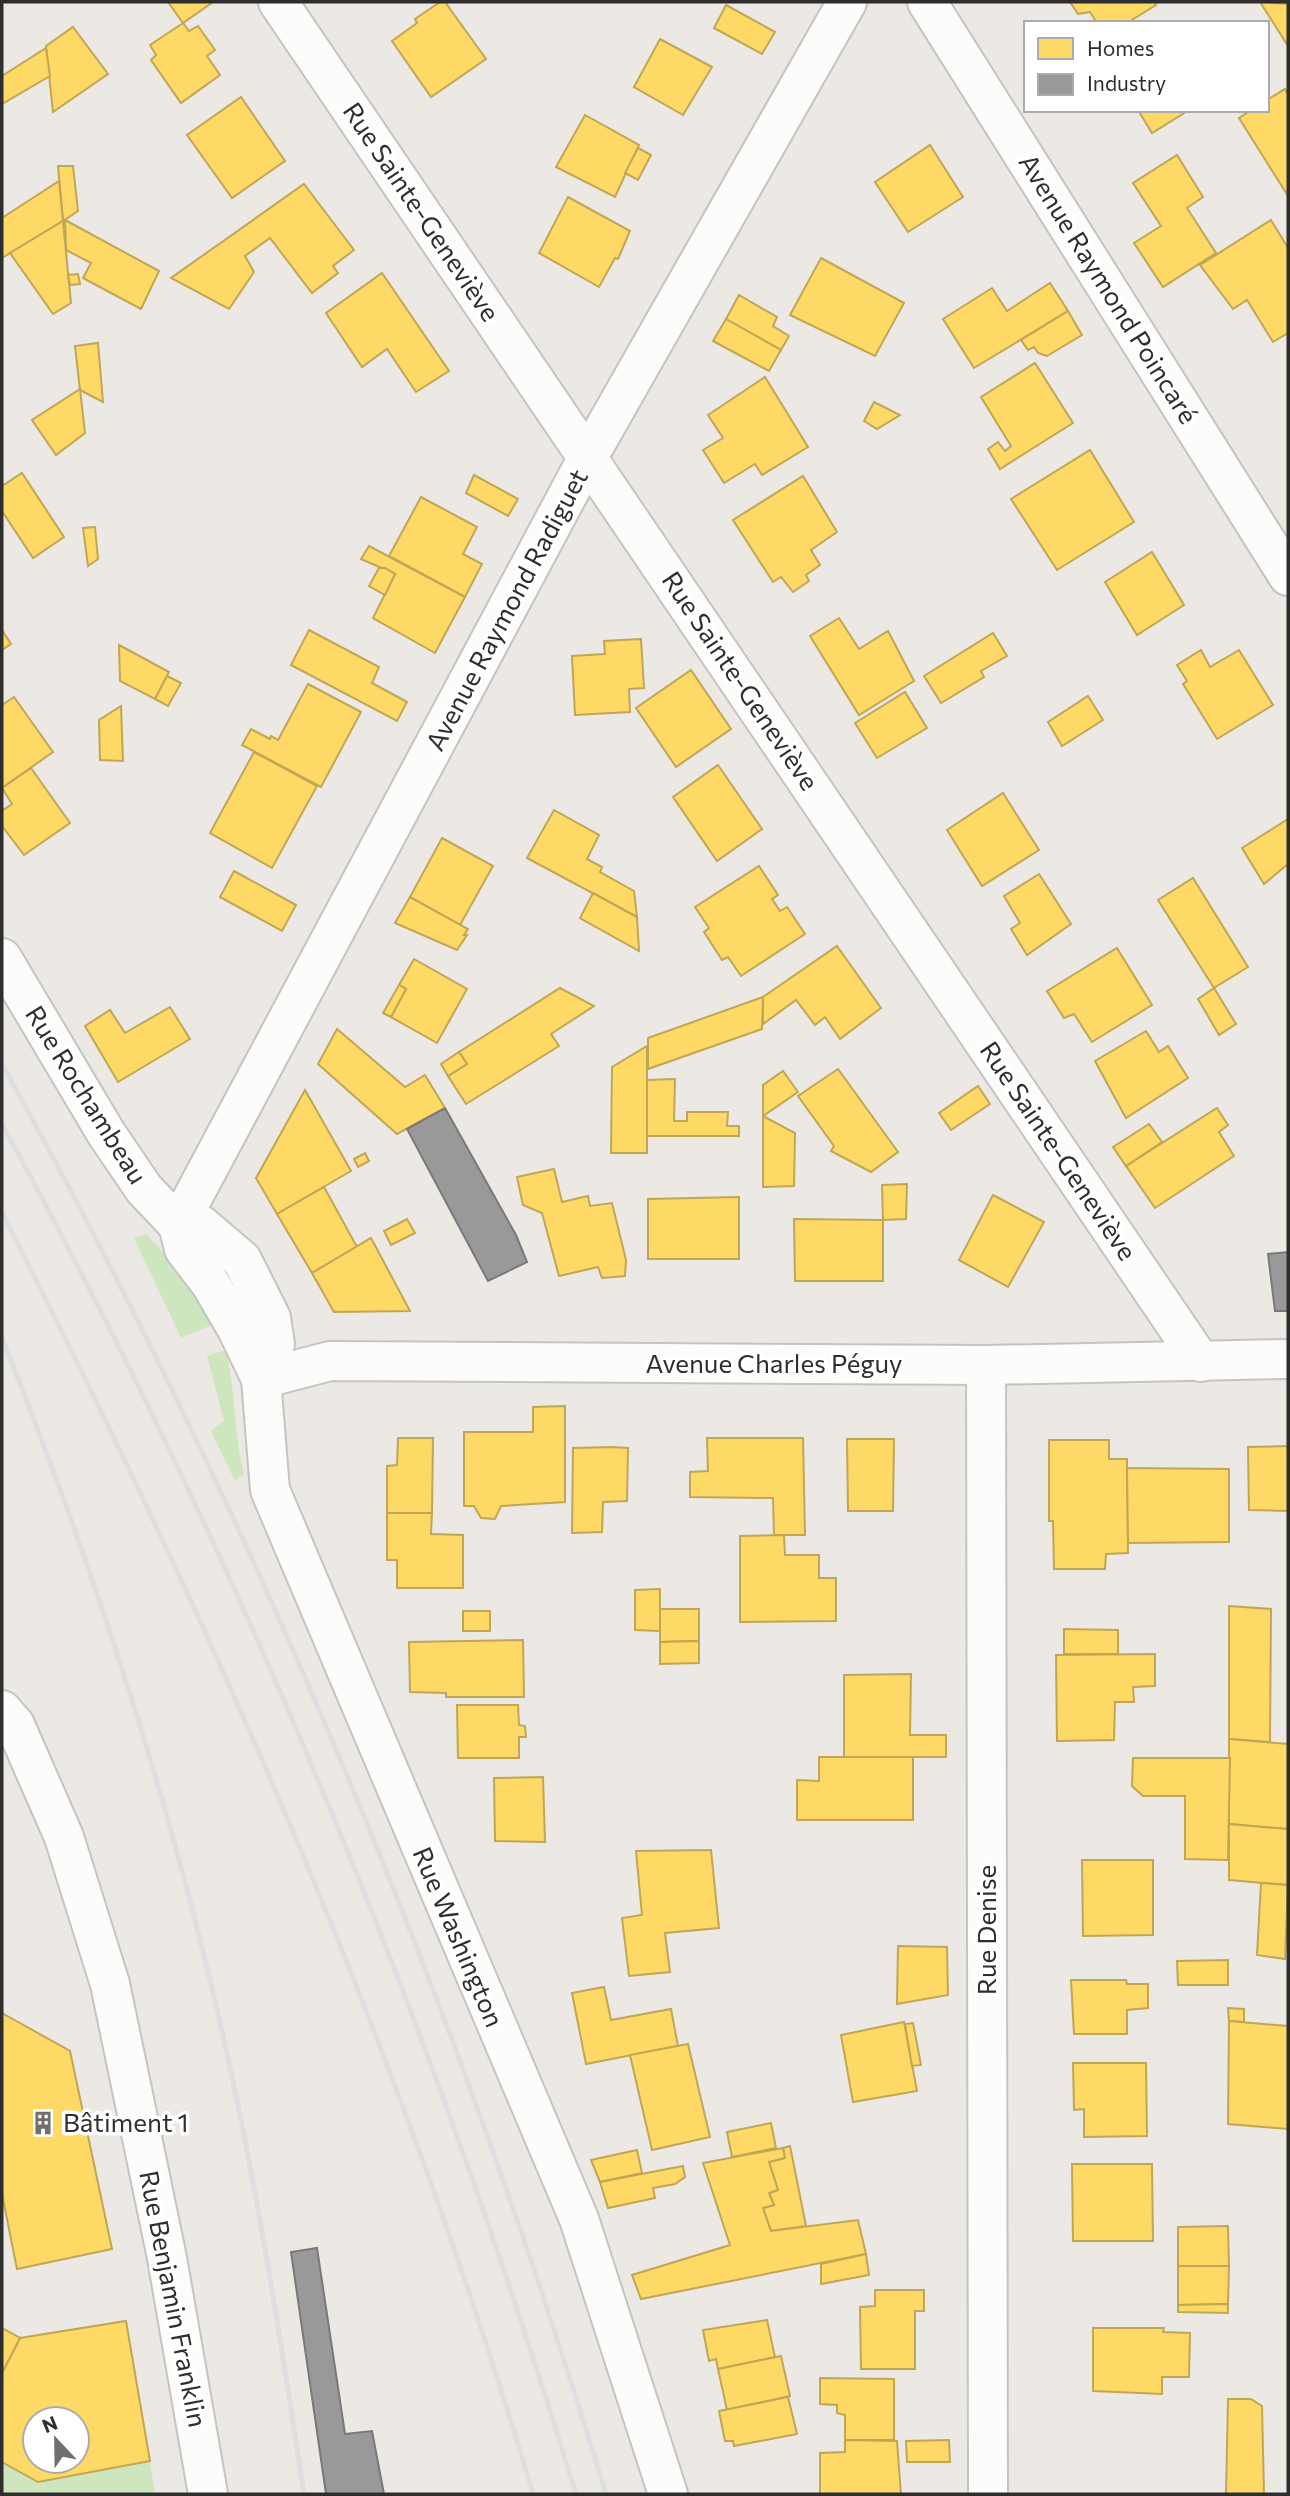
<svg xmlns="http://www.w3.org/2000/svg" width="1290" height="2496" viewBox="0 0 1290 2496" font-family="Commissioner,sans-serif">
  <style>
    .green { fill: #cee6be }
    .homes { fill: #ffd966; stroke: #c0a655; stroke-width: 2; fill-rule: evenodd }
    .industry { fill: #999; stroke: #797979; stroke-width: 2 }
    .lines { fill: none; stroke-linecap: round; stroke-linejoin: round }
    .minor-casing { stroke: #c5c4c5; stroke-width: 42 }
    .minor { stroke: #fcfcfb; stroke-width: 38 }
    .rail { stroke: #dfdfe1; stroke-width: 5 }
    .labels { text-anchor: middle; stroke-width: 7; stroke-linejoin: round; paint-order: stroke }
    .street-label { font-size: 26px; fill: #2e2e2e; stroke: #fff }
    .poi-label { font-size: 26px; fill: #2e2e2e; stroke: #fff; text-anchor: start }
  </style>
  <rect width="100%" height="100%" fill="#ece8e4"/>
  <!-- green -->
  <g class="green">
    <polygon points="146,1234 185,1276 217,1323 181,1338 134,1238"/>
    <path d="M226,1350c10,41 7,83 18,124l-9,7 -24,-50 13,-10 -17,-65z"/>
    <polygon points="150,2461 155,2494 2,2494 2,2462 38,2482"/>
  </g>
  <!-- homes -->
  <g class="homes">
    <polygon points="168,2 213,2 183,23"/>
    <polygon points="440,2 445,2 486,59 431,97 392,41 417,23 415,19"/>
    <polygon points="1070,2 1154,2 1156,5 1127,23 1097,23 1090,12 1078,14"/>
    <polygon points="1260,2 1288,4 1288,46"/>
    <polygon points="726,5 775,32 762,54 714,28"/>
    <polygon points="183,23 189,31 198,26 215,50 207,56 220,75 181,103 151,60 156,55 150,45"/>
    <polygon points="73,27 108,74 53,112 46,46"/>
    <polygon points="660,39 712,67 683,115 634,87"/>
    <polygon points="46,48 50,76 2,104 2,76"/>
    <polygon points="1285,89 1288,95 1288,196 1239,118 1251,110 1267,110 1267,100"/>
    <polygon points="241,97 285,161 232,198 187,135"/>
    <polygon points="1138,110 1189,110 1152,133"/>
    <polygon points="585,115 639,145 615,197 556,167"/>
    <polygon points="930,145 963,197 908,232 875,182"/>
    <polygon points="638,148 651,155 638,180 625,173"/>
    <polygon points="1177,155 1203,197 1187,208 1216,253 1163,287 1134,243 1161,226 1133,183"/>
    <polygon points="58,166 73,166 78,211 63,221"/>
    <polygon points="59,181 63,221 2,258 2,218"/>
    <polygon points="304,184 354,250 333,266 338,273 312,293 270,238 245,256 254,272 229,309 171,278"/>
    <polygon points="568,197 630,231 618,259 615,258 599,287 539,253"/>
    <polygon points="65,220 159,271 141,309 83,278 91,263 66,250"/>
    <polygon points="1271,220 1288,248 1288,333 1273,342 1247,300 1233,309 1200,265"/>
    <polygon points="63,221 71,303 53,314 10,253"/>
    <polygon points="821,258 904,303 875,356 790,315"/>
    <polygon points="382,273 449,371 416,392 387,349 362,367 326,313"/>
    <polygon points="78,274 80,284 70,285 68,275"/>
    <polygon points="1050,283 1068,311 974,368 943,319 992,288 1007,311"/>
    <polygon points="739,295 777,317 773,326 789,336 781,350 726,319"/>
    <polygon points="1068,311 1082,335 1047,356 1038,353 1034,347 1028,350 1021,340"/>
    <polygon points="726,319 781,350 769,371 713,341"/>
    <polygon points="98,343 103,402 80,390 75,346"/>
    <polygon points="1035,363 1073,423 1000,469 988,449 998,442 1005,451 1011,446 981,397"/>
    <polygon points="765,377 808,447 762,475 755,464 724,483 703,450 723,438 708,415"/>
    <polygon points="80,389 85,433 56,455 32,420"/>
    <polygon points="874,402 900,415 877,429 864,421"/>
    <polygon points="1090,450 1134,522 1057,570 1011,499"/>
    <polygon points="22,473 64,537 33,558 2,511 2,486"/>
    <polygon points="474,475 518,499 508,516 466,493"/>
    <polygon points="803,476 837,532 811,550 820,565 806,575 809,581 793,592 781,577 773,582 733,520"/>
    <polygon points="421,497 477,527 463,554 482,564 465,597 389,556"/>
    <polygon points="95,527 98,559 88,566 83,528"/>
    <polygon points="369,546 465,597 435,653 373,618 395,574 361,559"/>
    <polygon points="1152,552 1184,605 1137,635 1105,582"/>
    <polygon points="379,568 385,568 395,574 385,595 369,586"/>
    <polygon points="839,618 859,649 888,631 914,681 859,715 810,636"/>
    <polygon points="2,630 11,644 2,650"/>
    <polygon points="309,630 379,667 372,683 407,702 397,721 291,665"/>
    <polygon points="993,633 1007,656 981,671 984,677 941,703 924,676"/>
    <polygon points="641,639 644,688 629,689 630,712 575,715 572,656 605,654 604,641"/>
    <polygon points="119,645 169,672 155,699 120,681"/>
    <polygon points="1201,650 1210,667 1239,650 1273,705 1217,739 1183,684 1187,681 1177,665"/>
    <polygon points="691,670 731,729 676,767 636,708"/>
    <polygon points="167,676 181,683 168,706 155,699"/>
    <polygon points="308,684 361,712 321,787 242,745 251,729 270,739 271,736 278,740"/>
    <polygon points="905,692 927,728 877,758 855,723"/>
    <polygon points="1088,696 1103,720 1062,746 1048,722"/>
    <polygon points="14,697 53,752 2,788 2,705"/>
    <polygon points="121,706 123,761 100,760 99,720"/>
    <polygon points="254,752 317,786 272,868 210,833"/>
    <polygon points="718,765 762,829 717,861 673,797"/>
    <polygon points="31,768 70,823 24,855 2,826 2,811 12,804 2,788"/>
    <polygon points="1003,793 1039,850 982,886 947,830"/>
    <polygon points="554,810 599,835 587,859 602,867 600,872 634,891 637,917 527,858"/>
    <polygon points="1288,819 1288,864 1264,884 1242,848"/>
    <polygon points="442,838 493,866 460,925 410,897"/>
    <polygon points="759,866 778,895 772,899 780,911 787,907 805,934 741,976 728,957 722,960 704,932 709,928 695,907"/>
    <polygon points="234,871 296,905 282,931 220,897"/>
    <polygon points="1039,874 1071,924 1027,955 1011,929 1020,923 1004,896"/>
    <polygon points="1193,878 1248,967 1214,988 1158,900"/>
    <polygon points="593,893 637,917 639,951 580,918"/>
    <polygon points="410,897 468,929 464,935 467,935 457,950 395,923"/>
    <polygon points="837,946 881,1008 840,1039 825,1017 815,1025 796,1000 763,1024 763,997"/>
    <polygon points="1117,948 1152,1005 1092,1042 1074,1014 1064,1018 1047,991"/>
    <polygon points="414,959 467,989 437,1043 391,1017 406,989 399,985"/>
    <polygon points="399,985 406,989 391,1017 383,1013"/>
    <polygon points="560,988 594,1006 551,1034 559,1046 466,1104 448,1076 467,1064 459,1052"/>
    <polygon points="1214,988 1236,1024 1219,1035 1198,999"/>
    <polygon points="763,997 762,1029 648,1069 648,1038"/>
    <polygon points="170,1007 190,1039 118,1082 85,1026 110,1010 125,1033"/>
    <polygon points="337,1029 405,1087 425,1075 445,1108 397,1134 318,1064"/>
    <polygon points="1146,1031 1159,1052 1168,1046 1188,1078 1126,1118 1095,1061"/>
    <polygon points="647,1046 647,1153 611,1153 612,1067"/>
    <polygon points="459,1052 467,1064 448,1076 441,1064"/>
    <polygon points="838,1069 898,1152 871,1172 831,1151 834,1146 798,1096"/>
    <polygon points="783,1071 798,1092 763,1116 763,1085"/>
    <polygon points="675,1079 674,1121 687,1121 687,1112 728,1112 727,1126 739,1126 739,1136 647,1136 647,1080"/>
    <polygon points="978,1086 990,1104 951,1130 939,1113"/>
    <polygon points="305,1090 351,1171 277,1214 256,1178"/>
    <polygon points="1217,1108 1228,1125 1219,1132 1234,1156 1155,1208 1126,1166"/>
    <polygon points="763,1116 795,1133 794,1186 763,1187"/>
    <polygon points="1149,1124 1162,1142 1126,1166 1113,1147"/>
    <polygon points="365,1153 369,1161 358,1167 354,1159"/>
    <polygon points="554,1169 562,1202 588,1196 590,1206 612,1203 626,1260 625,1276 602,1278 598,1267 559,1276 542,1213 523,1205 517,1177"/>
    <polygon points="907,1184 906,1219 883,1220 882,1185"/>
    <polygon points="324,1187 357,1247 312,1273 277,1214"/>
    <polygon points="993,1195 1044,1222 1008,1287 959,1260"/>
    <polygon points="739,1197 739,1259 648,1259 648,1199"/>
    <polygon points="407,1219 415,1233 391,1245 384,1231"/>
    <polygon points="794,1219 883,1220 883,1281 795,1281"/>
    <polygon points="371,1238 410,1311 334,1312 312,1273"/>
    <polygon points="565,1406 565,1502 501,1506 495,1519 481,1518 474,1506 464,1506 464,1432 533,1432 533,1407"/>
    <polygon points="398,1438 433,1438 432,1513 387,1513 387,1466 397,1465"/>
    <polygon points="707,1438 803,1438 805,1535 774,1535 773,1498 690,1497 690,1472 708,1471"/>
    <polygon points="847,1439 894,1439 893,1511 848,1511"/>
    <polygon points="1049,1440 1109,1440 1109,1459 1127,1459 1128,1553 1106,1554 1105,1569 1054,1569 1053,1521 1049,1521"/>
    <polygon points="1288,1446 1288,1511 1249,1510 1248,1447"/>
    <polygon points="612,1447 628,1448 627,1501 603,1502 602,1532 572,1533 573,1448"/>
    <polygon points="1127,1468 1229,1469 1229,1542 1128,1543"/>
    <polygon points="387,1513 432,1513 431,1534 463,1535 463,1588 397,1588 397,1560 387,1560"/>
    <polygon points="784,1535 785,1555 819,1555 819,1578 836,1578 836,1621 740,1622 740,1536"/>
    <polygon points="660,1589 660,1631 635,1630 635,1590"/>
    <polygon points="1229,1606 1271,1609 1270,1742 1229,1739"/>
    <polygon points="660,1609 699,1609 699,1641 660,1642"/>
    <rect x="463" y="1611" width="27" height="20"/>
    <polygon points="1064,1629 1118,1630 1118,1654 1064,1654"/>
    <polygon points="523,1640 524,1697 446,1697 446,1693 410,1692 409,1642"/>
    <polygon points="699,1641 699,1663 660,1664 660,1642"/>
    <polygon points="1155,1654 1155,1686 1133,1687 1134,1702 1115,1702 1114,1740 1057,1741 1056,1655"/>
    <polygon points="911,1674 910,1735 946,1735 946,1757 844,1757 844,1675"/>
    <polygon points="457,1705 518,1705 519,1725 525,1726 526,1737 519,1737 519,1758 458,1758"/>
    <polygon points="1229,1739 1288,1744 1288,1829 1229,1824"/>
    <polygon points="819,1757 913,1757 913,1820 797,1820 797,1780 819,1781"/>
    <polygon points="1133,1758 1230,1758 1228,1860 1185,1859 1185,1796 1143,1796 1132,1786"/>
    <polygon points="543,1777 545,1842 495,1841 494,1778"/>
    <polygon points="1229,1824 1288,1829 1288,1885 1229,1880"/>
    <polygon points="711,1850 719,1928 665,1933 670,1972 629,1976 622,1918 642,1915 636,1851"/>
    <polygon points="1082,1860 1153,1860 1153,1935 1083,1936"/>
    <polygon points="1261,1883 1288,1885 1285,1959 1257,1955"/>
    <polygon points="898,1946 947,1947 948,1995 897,2004"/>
    <polygon points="1228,1960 1228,1985 1178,1985 1177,1961"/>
    <polygon points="1071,1980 1126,1980 1127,1984 1148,1984 1148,2008 1127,2010 1127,2034 1074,2034"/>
    <polygon points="604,1987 611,2020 671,2009 678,2046 586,2064 572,1993"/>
    <polygon points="1228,2008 1244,2009 1244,2022 1229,2021"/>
    <polygon points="2,2013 70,2051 112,2249 17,2269 2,2194"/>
    <polygon points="1229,2021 1288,2026 1288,2129 1228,2124"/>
    <polygon points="904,2022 917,2091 853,2102 841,2035"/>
    <polygon points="913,2023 921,2065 912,2066 905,2024"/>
    <polygon points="688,2044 710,2137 652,2150 630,2055"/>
    <polygon points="1073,2063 1146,2063 1147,2136 1084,2137 1084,2109 1074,2110"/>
    <polygon points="771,2123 776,2148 732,2157 727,2132"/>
    <polygon points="790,2146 806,2226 771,2231 763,2208 774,2205 769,2193 778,2190 769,2162 785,2158 783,2148"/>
    <polygon points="783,2148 785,2158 769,2162 778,2190 769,2193 774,2205 763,2208 771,2231 858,2220 866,2254 641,2299 632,2275 730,2245 703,2163"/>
    <polygon points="637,2150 642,2173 600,2182 591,2160"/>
    <polygon points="1072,2164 1152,2164 1153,2241 1073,2241"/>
    <polygon points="683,2166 685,2177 675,2184 653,2188 655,2198 608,2208 600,2182"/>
    <polygon points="1228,2226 1229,2266 1178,2266 1178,2227"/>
    <polygon points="866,2254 869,2275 821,2284 821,2264"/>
    <polygon points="1178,2266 1229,2266 1228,2304 1178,2305"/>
    <polygon points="875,2290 924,2290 924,2311 915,2311 915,2369 861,2369 860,2307 875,2306"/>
    <polygon points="1228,2304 1228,2313 1178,2312 1178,2305"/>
    <polygon points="767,2320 775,2357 718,2369 716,2359 709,2361 703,2330"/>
    <path d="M126,2321l24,140 -112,21 -36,-20v-89l18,-35zM35,2419h42v42h-42z"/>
    <polygon points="2,2328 20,2338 2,2373"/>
    <polygon points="1093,2328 1164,2328 1163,2332 1190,2333 1189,2377 1162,2377 1162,2394 1093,2391"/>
    <polygon points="781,2356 790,2396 727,2410 718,2369"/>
    <polygon points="820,2378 894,2379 894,2440 845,2440 845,2415 837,2413 837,2405 820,2404"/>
    <polygon points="788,2397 797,2434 734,2446 733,2441 725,2441 719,2411"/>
    <polygon points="1228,2399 1251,2399 1262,2406 1264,2494 1226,2494"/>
    <polygon points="845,2440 897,2441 901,2494 820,2494 820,2453 845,2452"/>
    <polygon points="949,2440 950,2462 907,2462 906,2441"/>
  </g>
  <!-- industry -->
  <g class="industry">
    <polygon points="445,1108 516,1235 527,1262 488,1281 407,1129"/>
    <polygon points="1288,1252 1288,1311 1275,1311 1268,1254"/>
    <polygon points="317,2248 345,2434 372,2431 384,2494 326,2494 291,2252"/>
  </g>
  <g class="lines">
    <!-- minor casing -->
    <g class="minor-casing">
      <g id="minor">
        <polyline points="278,2 1201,1362"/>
        <polyline points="927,2 1288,576"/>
        <polyline points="2,958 106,1133 144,1189 178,1225 184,1249 210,1283 237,1329 261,1379 270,1490 579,2219 668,2494"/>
        <polyline points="178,1225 588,457 847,2"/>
        <polyline points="178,1225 201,1225 242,1260 271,1318 275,1344 261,1379"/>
        <polyline points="986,1365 988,2494"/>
        <polyline points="261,1379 330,1361 986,1365 1288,1359"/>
        <polyline points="2,1710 15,1725 64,1837 110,1984 167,2258 208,2494"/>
      </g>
    </g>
    <!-- minor -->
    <use href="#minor" class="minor"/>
    <!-- rail -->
    <g class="rail">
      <path d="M2,1064c250,450 455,938 604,1430"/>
      <path d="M2,1124c237,433 430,897 574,1370"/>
      <path d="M2,1213c210,411 400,838 531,1281"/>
      <path d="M2,1338c86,215 159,433 212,659 39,163 65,331 90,497"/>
    </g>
  </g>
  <!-- icons -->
  <defs>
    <g id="building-bare" transform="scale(1.89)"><path d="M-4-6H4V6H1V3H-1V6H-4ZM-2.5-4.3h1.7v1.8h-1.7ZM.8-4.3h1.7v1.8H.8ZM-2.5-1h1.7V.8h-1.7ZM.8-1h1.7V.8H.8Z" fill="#706f6e" stroke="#fff" stroke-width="2.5" paint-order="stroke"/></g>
  </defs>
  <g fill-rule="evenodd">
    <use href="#building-bare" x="43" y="2123"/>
  </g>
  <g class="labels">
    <!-- street labels -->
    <g class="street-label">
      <text transform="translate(421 212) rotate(56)" y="9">Rue Sainte-Geneviève</text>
      <text transform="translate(1108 289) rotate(58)" y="9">Avenue Raymond Poincaré</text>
      <text transform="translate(507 610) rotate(-62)" y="9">Avenue Raymond Radiguet</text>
      <text transform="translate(740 681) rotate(56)" y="9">Rue Sainte-Geneviève</text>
      <text transform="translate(86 1095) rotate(58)" y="9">Rue Rochambeau</text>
      <text transform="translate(1058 1151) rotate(56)" y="9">Rue Sainte-Geneviève</text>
      <text x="774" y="1373">Avenue Charles Péguy</text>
      <text transform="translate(987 1930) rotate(-90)" y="9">Rue Denise</text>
      <text transform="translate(458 1937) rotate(67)" y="9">Rue Washington</text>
      <text transform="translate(173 2299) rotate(79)" y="9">Rue Benjamin Franklin</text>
    </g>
    <!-- poi labels -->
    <g class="poi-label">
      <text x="63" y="2132">Bâtiment 1</text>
    </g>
  </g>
  <!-- border -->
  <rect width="1290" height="2496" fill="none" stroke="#2e2e2e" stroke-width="7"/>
  <!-- legend -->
  <rect x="1024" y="21" width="245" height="91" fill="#ffffff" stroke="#ababab" stroke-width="2"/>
  <rect x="1038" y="38" width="35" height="21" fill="#ffd966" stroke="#ababab" stroke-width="2"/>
  <text x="1087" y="56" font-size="21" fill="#2e2e2e">Homes</text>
  <rect x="1038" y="74" width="35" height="21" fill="#999999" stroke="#ababab" stroke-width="2"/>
  <text x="1087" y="91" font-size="21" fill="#2e2e2e">Industry</text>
  <!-- north arrow -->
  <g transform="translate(56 2440) rotate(338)"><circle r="33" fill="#ffffff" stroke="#ababab" stroke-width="2"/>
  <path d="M0-5L12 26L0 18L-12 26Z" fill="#706f6e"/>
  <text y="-10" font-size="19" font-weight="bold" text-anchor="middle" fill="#2e2e2e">N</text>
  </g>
</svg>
